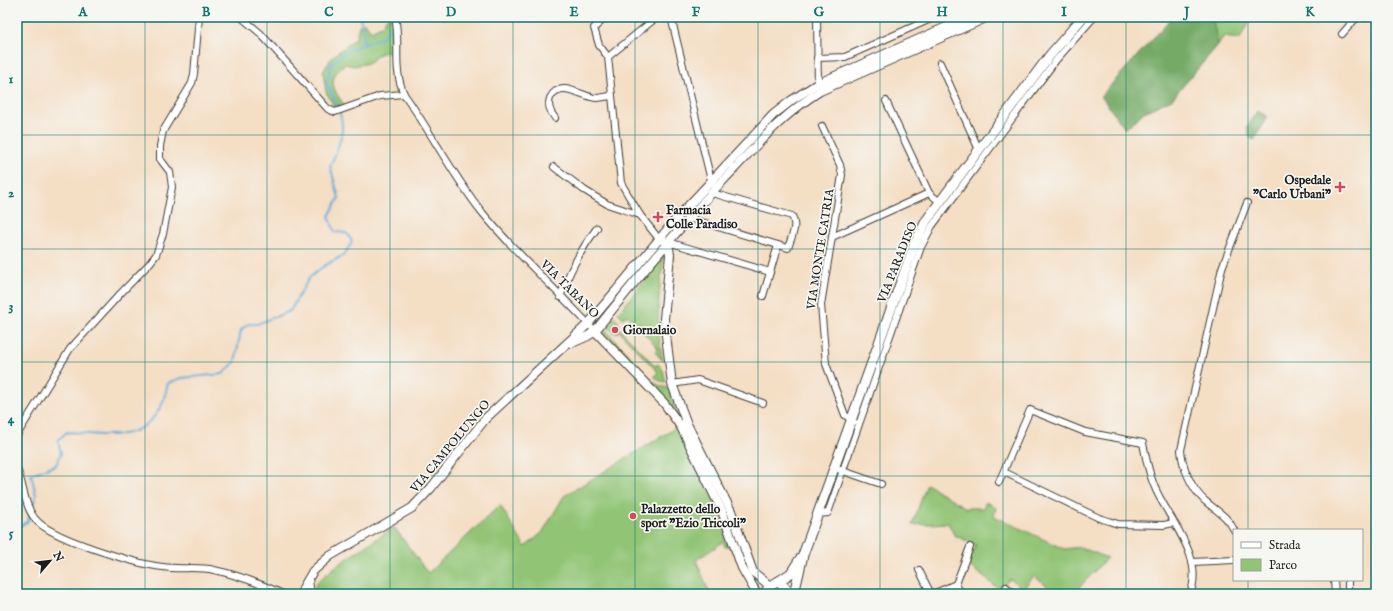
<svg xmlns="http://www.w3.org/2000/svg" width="1393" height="611" viewBox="0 0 1393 611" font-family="'IM FELL English',serif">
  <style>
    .green { fill: #91c474; stroke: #567048 }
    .forest { fill: #74aa66; stroke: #486341 }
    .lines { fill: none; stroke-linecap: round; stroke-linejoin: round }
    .stream { stroke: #64acdb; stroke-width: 2 }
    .minor-casing { stroke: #3c3935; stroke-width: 8 }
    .tertiary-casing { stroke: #3c3935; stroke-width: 10 }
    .secondary-casing { stroke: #3c3935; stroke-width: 11 }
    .minor { stroke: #fff; stroke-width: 6 }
    .tertiary { stroke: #fff; stroke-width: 8 }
    .secondary { stroke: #fff; stroke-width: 9 }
    .grid { fill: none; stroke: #0f766e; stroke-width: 1; stroke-opacity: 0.55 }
    .poi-dot { fill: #d1495b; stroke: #f6f6f2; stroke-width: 1.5 }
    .labels { text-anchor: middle; stroke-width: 3.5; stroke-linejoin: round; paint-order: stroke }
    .poi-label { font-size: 12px; font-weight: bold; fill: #1c1c1c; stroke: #f6f6f2; text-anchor: start }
    .street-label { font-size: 12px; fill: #1c1c1c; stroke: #f6f6f2 }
    .neatline { fill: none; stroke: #0f766e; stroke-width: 1.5 }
    .grid-label { font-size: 13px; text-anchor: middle; font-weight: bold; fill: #0f766e }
  </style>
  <rect width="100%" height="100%" fill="#f6f6f2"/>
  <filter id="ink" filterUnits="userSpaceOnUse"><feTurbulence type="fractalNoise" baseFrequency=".025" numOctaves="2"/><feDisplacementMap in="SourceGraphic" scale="8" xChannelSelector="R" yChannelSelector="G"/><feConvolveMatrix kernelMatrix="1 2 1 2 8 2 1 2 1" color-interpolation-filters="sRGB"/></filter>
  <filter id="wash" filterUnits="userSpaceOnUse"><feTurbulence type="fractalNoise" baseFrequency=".012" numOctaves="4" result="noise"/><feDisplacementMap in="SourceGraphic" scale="16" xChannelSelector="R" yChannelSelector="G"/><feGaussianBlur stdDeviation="0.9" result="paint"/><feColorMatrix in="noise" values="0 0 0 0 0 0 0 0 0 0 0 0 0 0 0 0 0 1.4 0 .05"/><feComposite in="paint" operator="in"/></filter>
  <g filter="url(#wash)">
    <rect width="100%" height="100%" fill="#f4dec4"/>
    <!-- green -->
    <g class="green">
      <path d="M387,17h6l3,18 -1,15 -16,4 -10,9 -15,3 -9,-2c-19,14 -12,26 0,42l-9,4 -10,-18 -3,-20 9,-15 24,-19 3,-13 6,-2 6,8 12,-6z"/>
      <polygon points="1212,17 1251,17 1240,39 1223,37 1218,45"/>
      <path d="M664,255c-5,36 -9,70 -1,106l-8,-9 3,-4 -31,-33 -4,3 -5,-5z"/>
      <polygon points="614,317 619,321 616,325 655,366 658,364 663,370 666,382 660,381 654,376 658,372 619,331 616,334 607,326"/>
      <polygon points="605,329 651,380 660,386 668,388 678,415 668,401 602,332"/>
      <polygon points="677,427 712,496 731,545 725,547 723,542 696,560 710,594 315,594 314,593 316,583 336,566 394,527 428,573 500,505 525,547 542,533 564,496"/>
      <polygon points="927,484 966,508 983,508 986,502 996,508 994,516 1064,549 1080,547 1107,558 1073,594 1057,594 1034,576 1023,589 1010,579 1000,590 968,565 976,545 954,535 948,523 912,525"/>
    </g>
    <!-- forest -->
    <g class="forest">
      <polygon points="1172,17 1212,17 1218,45 1172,99 1144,112 1125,129 1101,96"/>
      <polygon points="1258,111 1268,117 1254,140 1250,138 1247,127"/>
    </g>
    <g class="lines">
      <!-- stream -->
      <g class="stream">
        <polyline points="359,17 362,23 364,45"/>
        <path d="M32,509l4,-14 -5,-21 25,-9 5,-11 -3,-14 9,-8c36,2 75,14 95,-28 3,-6 4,-14 6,-21l13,-5 42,-4 12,-12 6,-32 7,-6h9l33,-13 19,-33 15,-12 20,-11 8,-13 -5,-9 -12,-1 -6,-16 10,-18 -9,-32c18,-36 15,-47 -3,-82l4,-20 18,-14 34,-13 11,-15"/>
        <polyline points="17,528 28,521 30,513"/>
      </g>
    </g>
  </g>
  <g filter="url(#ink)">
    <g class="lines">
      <!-- minor casing -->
      <g class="minor-casing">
        <g id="minor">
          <polyline points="241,17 260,33 328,109 335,112 380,96 404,94"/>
          <path d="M395,17c6,27 -3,50 9,77 27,38 48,80 77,117 35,43 76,79 114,120"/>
          <polyline points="606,17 594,28 599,45 608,57"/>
          <polyline points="671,17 711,180 714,183"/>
          <polyline points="817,17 818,87"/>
          <polyline points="1342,34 1357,17"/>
          <polyline points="817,58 845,57 935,17"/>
          <polyline points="940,63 979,150"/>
          <polyline points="886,101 929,193"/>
          <path d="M555,118c-5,-6 -8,-12 -5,-20 10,-20 32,-1 46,0 5,0 11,-2 16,-2"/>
          <polyline points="822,126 840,165 842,175 821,305 826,364 845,415 854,422"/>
          <polyline points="554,167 584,190 607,204 640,215 659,239"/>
          <path d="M712,193l80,23c6,10 -1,22 -4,32l-10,-3 -15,51"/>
          <polyline points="640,215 621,183 608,57 657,17"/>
          <polyline points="688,218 778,245"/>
          <polyline points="832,237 929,193 940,202"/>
          <polyline points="668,242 770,272"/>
          <path d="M560,297c9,-25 21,-48 37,-69"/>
          <polyline points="672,384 698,380 763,403"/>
          <polyline points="17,435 70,349 120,294 149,264 156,255 163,234 172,187 170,172 160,159 160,146 163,131 192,83 194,74 199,17"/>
          <path d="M17,469c7,16 7,40 21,53 19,18 98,42 125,45 17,3 34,-1 51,3 24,5 47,14 69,24"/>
          <polyline points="840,470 881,484"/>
          <polyline points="1004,472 1099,518 1118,524 1164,525 1173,523"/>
          <path d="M999,482l31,-72 55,22 58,11c3,16 6,32 13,47 14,31 49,68 34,104"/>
          <polyline points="818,514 828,513 921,247 932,226 1056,60 1094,17"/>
          <path d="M1234,530c-6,-14 -19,-20 -30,-30 -13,-12 -22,-34 -23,-50l41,-182 25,-65"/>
          <polyline points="1192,562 1234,560"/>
          <polyline points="919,570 931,594"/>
          <polyline points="1334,580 1335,594"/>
          <polyline points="1348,580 1348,594"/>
          <polyline points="956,584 961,594"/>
          <polyline points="1006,587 1015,594"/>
          <polyline points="933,594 956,584 970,547"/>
        </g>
      </g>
      <!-- tertiary casing -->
      <g class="tertiary-casing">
        <g id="tertiary">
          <polyline points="664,241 668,242 670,255 664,319 672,384 687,424 731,511 753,572 770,586"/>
          <polyline points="595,331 664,403 681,427 722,511 742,568 757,594"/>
          <path d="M572,343l16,-7 7,-5c44,-55 89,-110 138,-161 29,-31 51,-56 87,-79l168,-74"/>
          <polyline points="308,580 310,594"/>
          <polyline points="302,594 303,588 313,571 330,556 412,508 431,488 486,418 588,324 677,218 773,115 792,100 817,84 969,17"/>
        </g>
      </g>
      <!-- secondary casing -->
      <g class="secondary-casing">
        <g id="secondary">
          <polyline points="779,581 791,573 800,559"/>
          <polyline points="764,594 770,586 779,581 791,594"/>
          <polyline points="794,594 803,555 914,245 926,221 940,202 1050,55 1083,17"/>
        </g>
      </g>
      <!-- minor -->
      <use href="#minor" class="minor"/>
      <!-- tertiary -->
      <use href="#tertiary" class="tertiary"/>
      <!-- secondary -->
      <use href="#secondary" class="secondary"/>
    </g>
  </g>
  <!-- grid -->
  <path class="grid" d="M145,17v577M267,17v577M390,17v577M513,17v577M635,17v577M758,17v577M880,17v577M1003,17v577M1126,17v577M1248,17v513M17,135h1359M17,249h1359M17,362h1359M17,476h1359M1248,580v14"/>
  <!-- markers -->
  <g class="poi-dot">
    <path d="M1338 181h4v4h4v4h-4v4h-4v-4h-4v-4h4z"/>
    <path d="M656 211h4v4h4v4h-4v4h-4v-4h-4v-4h4z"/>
    <circle cx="615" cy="330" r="4"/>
    <circle cx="633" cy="516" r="4"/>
  </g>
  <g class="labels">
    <!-- poi labels -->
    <g class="poi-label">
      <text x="1331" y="184" text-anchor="end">Ospedale<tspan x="1331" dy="14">"Carlo Urbani"</tspan></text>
      <text x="666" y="214">Farmacia<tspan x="666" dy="14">Colle Paradiso</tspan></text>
      <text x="623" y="334">Giornalaio</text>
      <text x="641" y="513">Palazzetto dello<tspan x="641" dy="14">sport "Ezio Triccoli"</tspan></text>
    </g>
    <!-- street labels -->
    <g class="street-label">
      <text transform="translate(820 249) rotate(-81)" y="4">VIA MONTE CATRIA</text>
      <text transform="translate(897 262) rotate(-68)" y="4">VIA PARADISO</text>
      <text transform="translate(570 289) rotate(45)" y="4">VIA TABANO</text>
      <text transform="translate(450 446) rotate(-50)" y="4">VIA CAMPOLUNGO</text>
    </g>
  </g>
  <!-- margin -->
  <rect width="1393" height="611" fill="none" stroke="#f6f6f2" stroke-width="44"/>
  <!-- legend -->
  <rect x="1233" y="529" width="130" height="52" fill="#f6f6f2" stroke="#9f9f9c"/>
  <rect x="1241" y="542" width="20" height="6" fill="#ffffff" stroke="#9f9f9c"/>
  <text x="1269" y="549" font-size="12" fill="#1c1c1c">Strada</text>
  <rect x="1241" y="559" width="20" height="12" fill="#91c474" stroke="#9f9f9c"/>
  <text x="1269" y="569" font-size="12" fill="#1c1c1c">Parco</text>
  <!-- north arrow -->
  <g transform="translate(50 561) rotate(62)" stroke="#f6f6f2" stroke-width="3" paint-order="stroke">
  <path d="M0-3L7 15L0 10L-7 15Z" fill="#1c1c1c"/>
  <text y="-6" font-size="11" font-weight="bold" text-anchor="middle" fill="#1c1c1c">N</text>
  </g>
  <rect x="22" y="22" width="1349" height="567" class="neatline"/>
  <g class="grid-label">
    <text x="83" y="16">A</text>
    <text x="206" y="16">B</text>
    <text x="329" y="16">C</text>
    <text x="451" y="16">D</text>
    <text x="574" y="16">E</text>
    <text x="696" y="16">F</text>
    <text x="819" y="16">G</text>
    <text x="942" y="16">H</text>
    <text x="1064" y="16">I</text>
    <text x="1187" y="16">J</text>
    <text x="1310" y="16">K</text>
    <text x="11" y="83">1</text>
    <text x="11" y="197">2</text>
    <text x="11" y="310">3</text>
    <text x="11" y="423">4</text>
    <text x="11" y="537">5</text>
  </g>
</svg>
